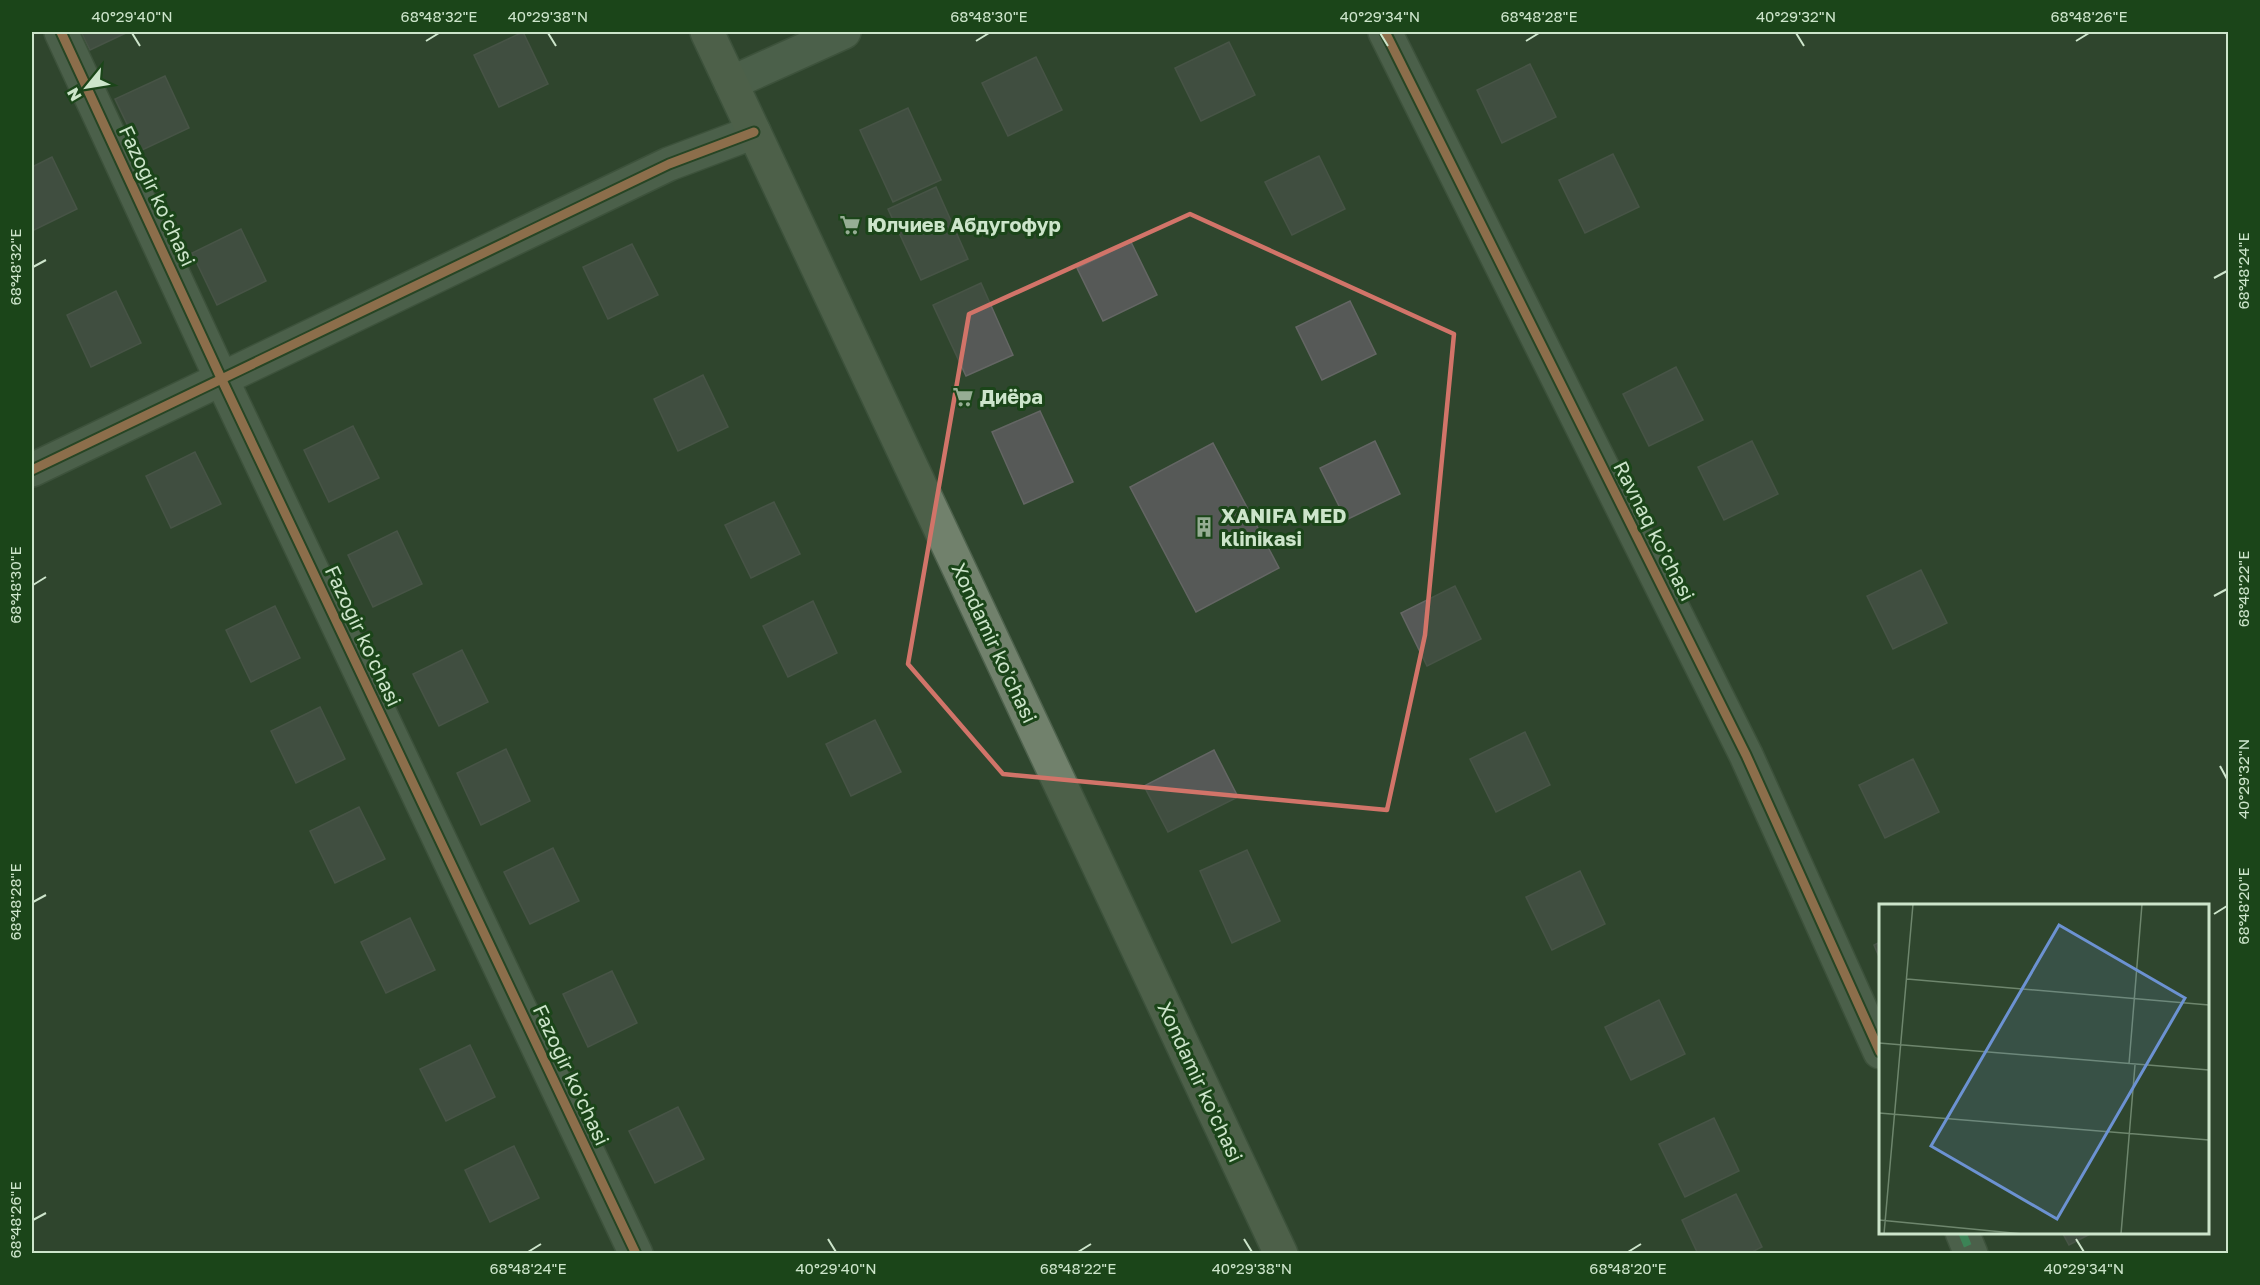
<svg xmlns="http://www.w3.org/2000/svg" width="2260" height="1285" viewBox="0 0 2260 1285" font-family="'Golos Text',sans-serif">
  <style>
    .building { fill: #565957; stroke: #646664; stroke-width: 1.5 }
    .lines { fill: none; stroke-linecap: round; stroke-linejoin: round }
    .minor-casing { stroke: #4e624d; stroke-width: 36 }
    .secondary-casing { stroke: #4e624d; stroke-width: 36 }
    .minor { stroke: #6e806d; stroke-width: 33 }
    .secondary { stroke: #71816c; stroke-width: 33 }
    .quiet { stroke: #4dcf88; stroke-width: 8; stroke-dasharray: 15 8; stroke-linecap: butt }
    .cycleway-casing { stroke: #1b4519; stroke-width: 13 }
    .cycleway { stroke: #fca06f; stroke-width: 9 }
    .marked { fill: none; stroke: #d27469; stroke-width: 4.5; stroke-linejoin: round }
    .ticks { fill: none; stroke: #cde5cb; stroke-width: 2 }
    .labels { text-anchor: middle; stroke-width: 6; stroke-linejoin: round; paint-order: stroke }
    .street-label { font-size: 20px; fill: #cde5cb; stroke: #1b4519 }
    .poi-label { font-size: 20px; font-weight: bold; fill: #cde5cb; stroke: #1b4519; text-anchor: start }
    .inset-road { fill: none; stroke: #6e866d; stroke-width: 1.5 }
    .view { fill: #6c92d2; fill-opacity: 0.15; stroke: #6c92d2; stroke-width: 3 }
    .inset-edge { fill: none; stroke: #cde5cb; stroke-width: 3 }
    .neatline { fill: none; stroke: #cde5cb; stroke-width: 2 }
    .ticks-label { font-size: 15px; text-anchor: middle; fill: #cde5cb }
  </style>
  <rect width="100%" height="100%" fill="#2f462e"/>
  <!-- building -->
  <g class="building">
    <polygon points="81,32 128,32 90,50"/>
    <polygon points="523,32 548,84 499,107 474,55"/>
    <polygon points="1229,42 1255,95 1201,121 1175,68"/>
    <polygon points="1036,57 1062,110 1008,136 982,83"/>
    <polygon points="1530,64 1556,117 1502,143 1477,90"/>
    <polygon points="165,76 189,128 140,151 115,99"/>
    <polygon points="908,108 941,180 893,202 860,130"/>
    <polygon points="1613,154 1639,207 1585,233 1559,180"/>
    <polygon points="1319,156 1345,209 1292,235 1265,182"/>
    <polygon points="52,157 77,209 32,231 32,167"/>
    <polygon points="936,187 968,259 921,280 888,209"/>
    <polygon points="241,229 266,281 217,305 192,253"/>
    <polygon points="1131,242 1157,295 1103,321 1077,268"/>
    <polygon points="632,244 658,295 608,319 583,267"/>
    <polygon points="981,283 1013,355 966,376 933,305"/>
    <polygon points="116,291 141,343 91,367 67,315"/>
    <polygon points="1350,301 1376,354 1322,380 1296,327"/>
    <polygon points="1676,367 1703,420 1649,446 1623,394"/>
    <polygon points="703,375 728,427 678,451 654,399"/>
    <polygon points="1040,411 1073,482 1024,504 992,432"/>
    <polygon points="353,426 379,478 329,502 304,450"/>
    <polygon points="1375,441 1400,494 1346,520 1320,468"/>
    <polygon points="1752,441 1778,494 1724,520 1698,467"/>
    <polygon points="1213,443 1279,568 1196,612 1130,487"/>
    <polygon points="195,452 221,504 171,528 146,476"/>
    <polygon points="774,502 800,554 751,578 725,525"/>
    <polygon points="397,531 422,584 373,607 348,555"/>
    <polygon points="1921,570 1947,623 1893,649 1867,596"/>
    <polygon points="1455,586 1481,639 1427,666 1401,613"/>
    <polygon points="813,601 837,653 788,677 763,626"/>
    <polygon points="275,606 300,658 251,682 226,630"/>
    <polygon points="462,650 488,702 439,726 413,674"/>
    <polygon points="320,707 345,759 296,783 271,731"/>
    <polygon points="875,720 901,772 851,796 826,744"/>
    <polygon points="1525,732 1550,785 1496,812 1470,759"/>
    <polygon points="506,749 530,801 481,825 457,773"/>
    <polygon points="1214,750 1238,797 1168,832 1144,786"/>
    <polygon points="1913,759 1939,812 1885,838 1859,785"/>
    <polygon points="359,807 385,859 335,883 310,831"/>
    <polygon points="553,848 579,901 530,924 504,872"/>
    <polygon points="1247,850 1280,921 1232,943 1200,871"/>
    <polygon points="1580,871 1605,924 1552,950 1526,897"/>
    <polygon points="410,918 435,970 386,993 361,942"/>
    <polygon points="1880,942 1880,959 1874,945"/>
    <polygon points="612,971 637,1023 588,1047 563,994"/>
    <polygon points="1659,1000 1685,1054 1631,1080 1605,1027"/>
    <polygon points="470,1045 495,1097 446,1121 420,1069"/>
    <polygon points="678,1107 704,1159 655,1183 629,1131"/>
    <polygon points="1714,1118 1739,1171 1685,1197 1659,1144"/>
    <polygon points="514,1146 539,1198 490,1222 465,1170"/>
    <polygon points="1736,1194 1762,1247 1748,1254 1698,1254 1682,1220"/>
    <polygon points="2062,1232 2094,1232 2069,1245"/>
  </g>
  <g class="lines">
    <!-- minor casing -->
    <g class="minor-casing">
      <g id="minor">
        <polyline points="61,32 221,378 636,1254"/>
        <polyline points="1385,32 1746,755 1880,1052"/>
        <polyline points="731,83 844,32"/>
        <polyline points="32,470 669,164 754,132"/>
        <polyline points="1962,1232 1971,1254"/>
      </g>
    </g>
    <!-- secondary casing -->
    <g class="secondary-casing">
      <polyline id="secondary" points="707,32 1281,1254"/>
    </g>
    <!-- minor -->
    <use href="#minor" class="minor"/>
    <!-- secondary -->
    <use href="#secondary" class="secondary"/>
    <!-- quiet -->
    <polyline class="quiet" points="1962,1232 1971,1254"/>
    <!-- cycleway casing -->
    <g class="cycleway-casing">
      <g id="cycleway">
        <polyline points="61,32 221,378 636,1254"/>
        <polyline points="1385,32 1746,755 1880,1052"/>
        <polyline points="32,470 669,164 754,132"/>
      </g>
    </g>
    <!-- cycleway -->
    <use href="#cycleway" class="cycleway"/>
  </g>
  <!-- marked area -->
  <path d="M0 0H2260V1285H0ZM1190,214l264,120 -29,301 -38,175 -384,-36 -95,-110 61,-350z" fill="#2f462e" fill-opacity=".55" fill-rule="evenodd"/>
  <path class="marked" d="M1190,214l264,120 -29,301 -38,175 -384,-36 -95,-110 61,-350z"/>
  <!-- ticks -->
  <path class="ticks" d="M132,33l8,13M548,33l8,13M1380,33l8,13M1796,33l8,13M426,41l13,-8M976,41l13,-8M1526,41l13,-8M2076,41l13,-8M33,267l13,-7M2214,278l13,-7M33,585l13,-8M2214,596l13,-7M2220,766l7,13M33,902l13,-7M2214,914l13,-8M33,1220l13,-7M828,1239l8,13M1244,1239l8,13M2076,1239l8,13M528,1252l13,-8M1078,1252l13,-8M1628,1252l13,-8"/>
  <!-- icons -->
  <defs>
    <g id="supermarket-bare" transform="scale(1.62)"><path d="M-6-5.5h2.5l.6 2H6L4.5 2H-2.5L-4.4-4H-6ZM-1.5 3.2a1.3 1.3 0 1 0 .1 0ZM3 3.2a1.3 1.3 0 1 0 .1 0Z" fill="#96ad94" stroke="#1b4519" stroke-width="2.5" paint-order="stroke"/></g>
    <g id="building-bare" transform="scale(1.62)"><path d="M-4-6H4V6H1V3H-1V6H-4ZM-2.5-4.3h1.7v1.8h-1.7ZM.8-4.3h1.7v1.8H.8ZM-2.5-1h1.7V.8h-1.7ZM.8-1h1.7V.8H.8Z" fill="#96ad94" stroke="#1b4519" stroke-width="2.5" paint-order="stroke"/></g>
  </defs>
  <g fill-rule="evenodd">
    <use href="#supermarket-bare" x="850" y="225"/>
    <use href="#supermarket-bare" x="963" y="397"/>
    <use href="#building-bare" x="1204" y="527"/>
  </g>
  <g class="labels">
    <!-- street labels -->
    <g class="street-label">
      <text transform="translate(157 196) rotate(65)" y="7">Fazogir ko'chasi</text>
      <text transform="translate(1654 531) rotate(63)" y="7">Ravnaq ko'chasi</text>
      <text transform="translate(363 636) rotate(65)" y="7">Fazogir ko'chasi</text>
      <text transform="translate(994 643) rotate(65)" y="7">Xondamir ko'chasi</text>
      <text transform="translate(571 1075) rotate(65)" y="7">Fazogir ko'chasi</text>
      <text transform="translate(1200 1082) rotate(65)" y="7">Xondamir ko'chasi</text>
    </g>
    <!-- poi labels -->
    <g class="poi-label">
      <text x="867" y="232">Юлчиев Абдугофур</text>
      <text x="980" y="404">Диёра</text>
      <text x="1221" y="523">XANIFA MED<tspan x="1221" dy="23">klinikasi</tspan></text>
    </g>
  </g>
  <!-- overview -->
  <g transform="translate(1879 904)">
    <rect width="330" height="330" fill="#2f462e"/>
    <path class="inset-road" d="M28,75l302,26M0,139l330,27M250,160l13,-160M0,209l330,27M0,316l144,14M5,330l29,-330M242,330l14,-169"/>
    <path class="view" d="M180,21l126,73 -128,221 -126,-73z"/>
    <rect width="330" height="330" class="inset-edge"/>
  </g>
  <!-- border -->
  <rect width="2260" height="1285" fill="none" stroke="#1b4519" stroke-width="66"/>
  <!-- north arrow -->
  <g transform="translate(87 87) rotate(240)" stroke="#1b4519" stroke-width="4.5" paint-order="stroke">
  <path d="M0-4.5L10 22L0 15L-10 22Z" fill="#cde5cb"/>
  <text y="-9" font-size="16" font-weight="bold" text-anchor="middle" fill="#cde5cb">N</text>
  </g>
  <rect x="33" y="33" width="2194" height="1219" class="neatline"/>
  <g class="ticks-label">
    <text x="132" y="22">40°29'40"N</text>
    <text x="439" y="22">68°48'32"E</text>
    <text x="548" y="22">40°29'38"N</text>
    <text x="989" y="22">68°48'30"E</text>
    <text x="1380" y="22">40°29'34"N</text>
    <text x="1539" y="22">68°48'28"E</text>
    <text x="1796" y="22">40°29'32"N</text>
    <text x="2089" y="22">68°48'26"E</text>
    <text transform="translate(16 267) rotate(-90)" y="5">68°48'32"E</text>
    <text transform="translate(2244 271) rotate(-90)" y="5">68°48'24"E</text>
    <text transform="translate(16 585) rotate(-90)" y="5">68°48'30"E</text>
    <text transform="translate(2244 589) rotate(-90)" y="5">68°48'22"E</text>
    <text transform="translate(2244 779) rotate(-90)" y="5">40°29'32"N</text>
    <text transform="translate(16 902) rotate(-90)" y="5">68°48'28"E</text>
    <text transform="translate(2244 906) rotate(-90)" y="5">68°48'20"E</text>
    <text transform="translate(16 1220) rotate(-90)" y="5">68°48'26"E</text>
    <text x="528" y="1274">68°48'24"E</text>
    <text x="836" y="1274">40°29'40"N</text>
    <text x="1078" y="1274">68°48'22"E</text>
    <text x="1252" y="1274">40°29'38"N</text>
    <text x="1628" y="1274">68°48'20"E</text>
    <text x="2084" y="1274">40°29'34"N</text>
  </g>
</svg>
